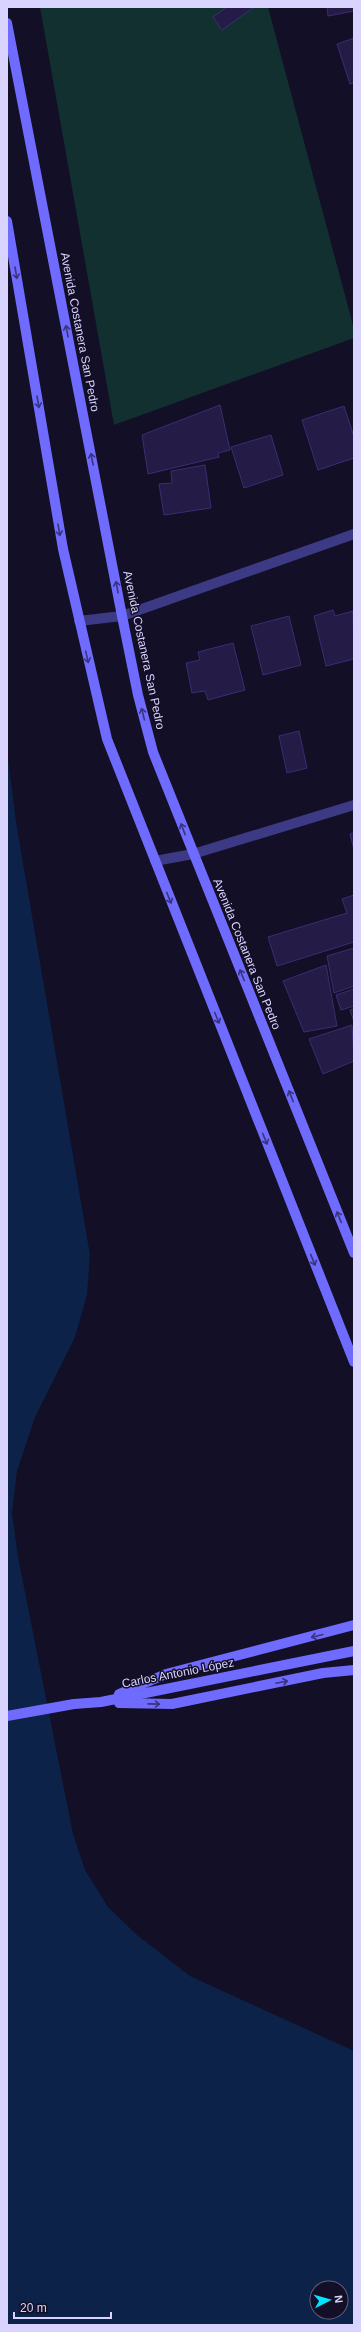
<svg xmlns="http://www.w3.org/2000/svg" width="361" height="2332" viewBox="0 0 361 2332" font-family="Arial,sans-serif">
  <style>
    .green { fill: #12302f }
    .water { fill: #0c2248; fill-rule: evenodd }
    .building { fill: #241b47; stroke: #3b2d73 }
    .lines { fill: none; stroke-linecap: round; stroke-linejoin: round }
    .minor { stroke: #3d3a85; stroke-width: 10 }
    .secondary { stroke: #6f6bff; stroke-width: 10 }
    .oneway { stroke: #38347d }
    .labels { text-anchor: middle; stroke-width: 3; stroke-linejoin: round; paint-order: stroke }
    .street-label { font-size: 12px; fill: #d9d4ff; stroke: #130f26 }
  </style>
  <rect width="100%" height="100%" fill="#130f26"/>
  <!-- green -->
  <polygon class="green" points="40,7 268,7 354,329 354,338 114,425"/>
  <!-- water -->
  <path class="water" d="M7,751l9,71 74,433 -3,40 -12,42 -40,80 -18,54 -5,42 6,44 55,277 12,36 23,37 29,28 53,41 164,75v274h-347zM317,2288h24v24h-24z"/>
  <!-- building -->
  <g class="building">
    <polygon points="227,7 254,7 222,30 213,17"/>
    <polygon points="327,7 354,7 354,11 328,16"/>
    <polygon points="354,38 354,83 350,84 337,44"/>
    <polygon points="220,405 230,450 218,453 219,457 148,474 142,435"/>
    <polygon points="344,406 354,437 354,458 318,470 302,420"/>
    <polygon points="271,435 283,475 244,488 231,447"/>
    <polygon points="205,465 211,508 164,515 159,484 172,483 171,471"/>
    <polygon points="333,610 335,616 353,611 354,659 326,666 314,616"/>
    <polygon points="289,616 301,665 263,675 251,626"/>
    <polygon points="233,643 245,690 208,700 205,691 192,693 186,663 200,660 198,652"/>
    <polygon points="299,731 307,768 287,773 279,736"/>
    <polygon points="354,833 354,850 350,834"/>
    <polygon points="354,895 354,942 277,966 268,937 347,913 342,899"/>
    <polygon points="354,948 354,986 334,993 327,956"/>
    <polygon points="326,965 337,1026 304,1032 283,981"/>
    <polygon points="354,989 354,1006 341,1010 336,995"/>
    <polygon points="354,1009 354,1022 350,1010"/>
    <polygon points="352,1025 354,1061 323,1074 309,1039"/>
  </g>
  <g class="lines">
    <!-- minor -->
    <g class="minor">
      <polyline points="79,621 122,616 354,534"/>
      <polyline points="155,861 193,854 354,805"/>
    </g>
    <!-- secondary -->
    <g class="secondary">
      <polyline points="7,23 122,616 138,695 153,752 354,1253"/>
      <polyline points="7,221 63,549 107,739 354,1362"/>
      <polyline points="119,1694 166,1674 354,1625"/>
      <polyline points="119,1703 172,1704 323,1673 354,1670"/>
      <polyline points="7,1716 74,1704 101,1702 354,1651"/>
    </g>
  </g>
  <!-- one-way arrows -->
  <defs><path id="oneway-shaft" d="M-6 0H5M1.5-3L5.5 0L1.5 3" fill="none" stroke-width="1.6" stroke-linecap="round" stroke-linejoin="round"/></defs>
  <g class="oneway">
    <use href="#oneway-shaft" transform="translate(16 273) rotate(80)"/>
    <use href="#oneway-shaft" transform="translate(67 331) rotate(-101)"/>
    <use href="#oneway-shaft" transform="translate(38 402) rotate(80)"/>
    <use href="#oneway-shaft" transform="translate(92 459) rotate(-101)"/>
    <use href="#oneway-shaft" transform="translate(59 530) rotate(80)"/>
    <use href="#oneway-shaft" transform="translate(117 587) rotate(-100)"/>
    <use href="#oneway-shaft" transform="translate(87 657) rotate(77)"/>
    <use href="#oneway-shaft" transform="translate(143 714) rotate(-104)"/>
    <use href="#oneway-shaft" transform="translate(183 829) rotate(-111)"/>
    <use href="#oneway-shaft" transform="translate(169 898) rotate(68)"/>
    <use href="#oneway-shaft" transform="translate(242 975) rotate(-112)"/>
    <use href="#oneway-shaft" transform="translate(217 1018) rotate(68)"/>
    <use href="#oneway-shaft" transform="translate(291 1096) rotate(-112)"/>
    <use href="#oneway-shaft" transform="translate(265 1139) rotate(68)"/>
    <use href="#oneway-shaft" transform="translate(339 1217) rotate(-112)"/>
    <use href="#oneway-shaft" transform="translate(313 1260) rotate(68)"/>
    <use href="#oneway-shaft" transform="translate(317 1636) rotate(166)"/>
    <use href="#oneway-shaft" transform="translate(282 1682) rotate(-12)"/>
    <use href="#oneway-shaft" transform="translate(154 1704) rotate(1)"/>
  </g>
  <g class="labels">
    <!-- street labels -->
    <g class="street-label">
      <text transform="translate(80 332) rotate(79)" y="4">Avenida Costanera San Pedro</text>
      <text transform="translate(144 650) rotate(78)" y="4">Avenida Costanera San Pedro</text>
      <text transform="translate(247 954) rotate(68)" y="4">Avenida Costanera San Pedro</text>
      <text transform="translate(178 1673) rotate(-11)" y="4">Carlos Antonio López</text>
    </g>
  </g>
  <!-- border -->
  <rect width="361" height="2332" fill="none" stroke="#d9d4ff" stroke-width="16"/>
  <!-- north arrow -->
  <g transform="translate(329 2300) rotate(84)"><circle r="19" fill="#130f26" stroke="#625e7d"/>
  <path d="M0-3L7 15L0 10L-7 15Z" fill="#00e5ff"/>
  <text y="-6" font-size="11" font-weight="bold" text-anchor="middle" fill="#d9d4ff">N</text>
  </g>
  <!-- scale -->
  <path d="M14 2312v6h97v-6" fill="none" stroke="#d9d4ff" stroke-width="2"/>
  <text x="20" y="2312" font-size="12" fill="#d9d4ff" stroke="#130f26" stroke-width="3" paint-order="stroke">20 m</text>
</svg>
